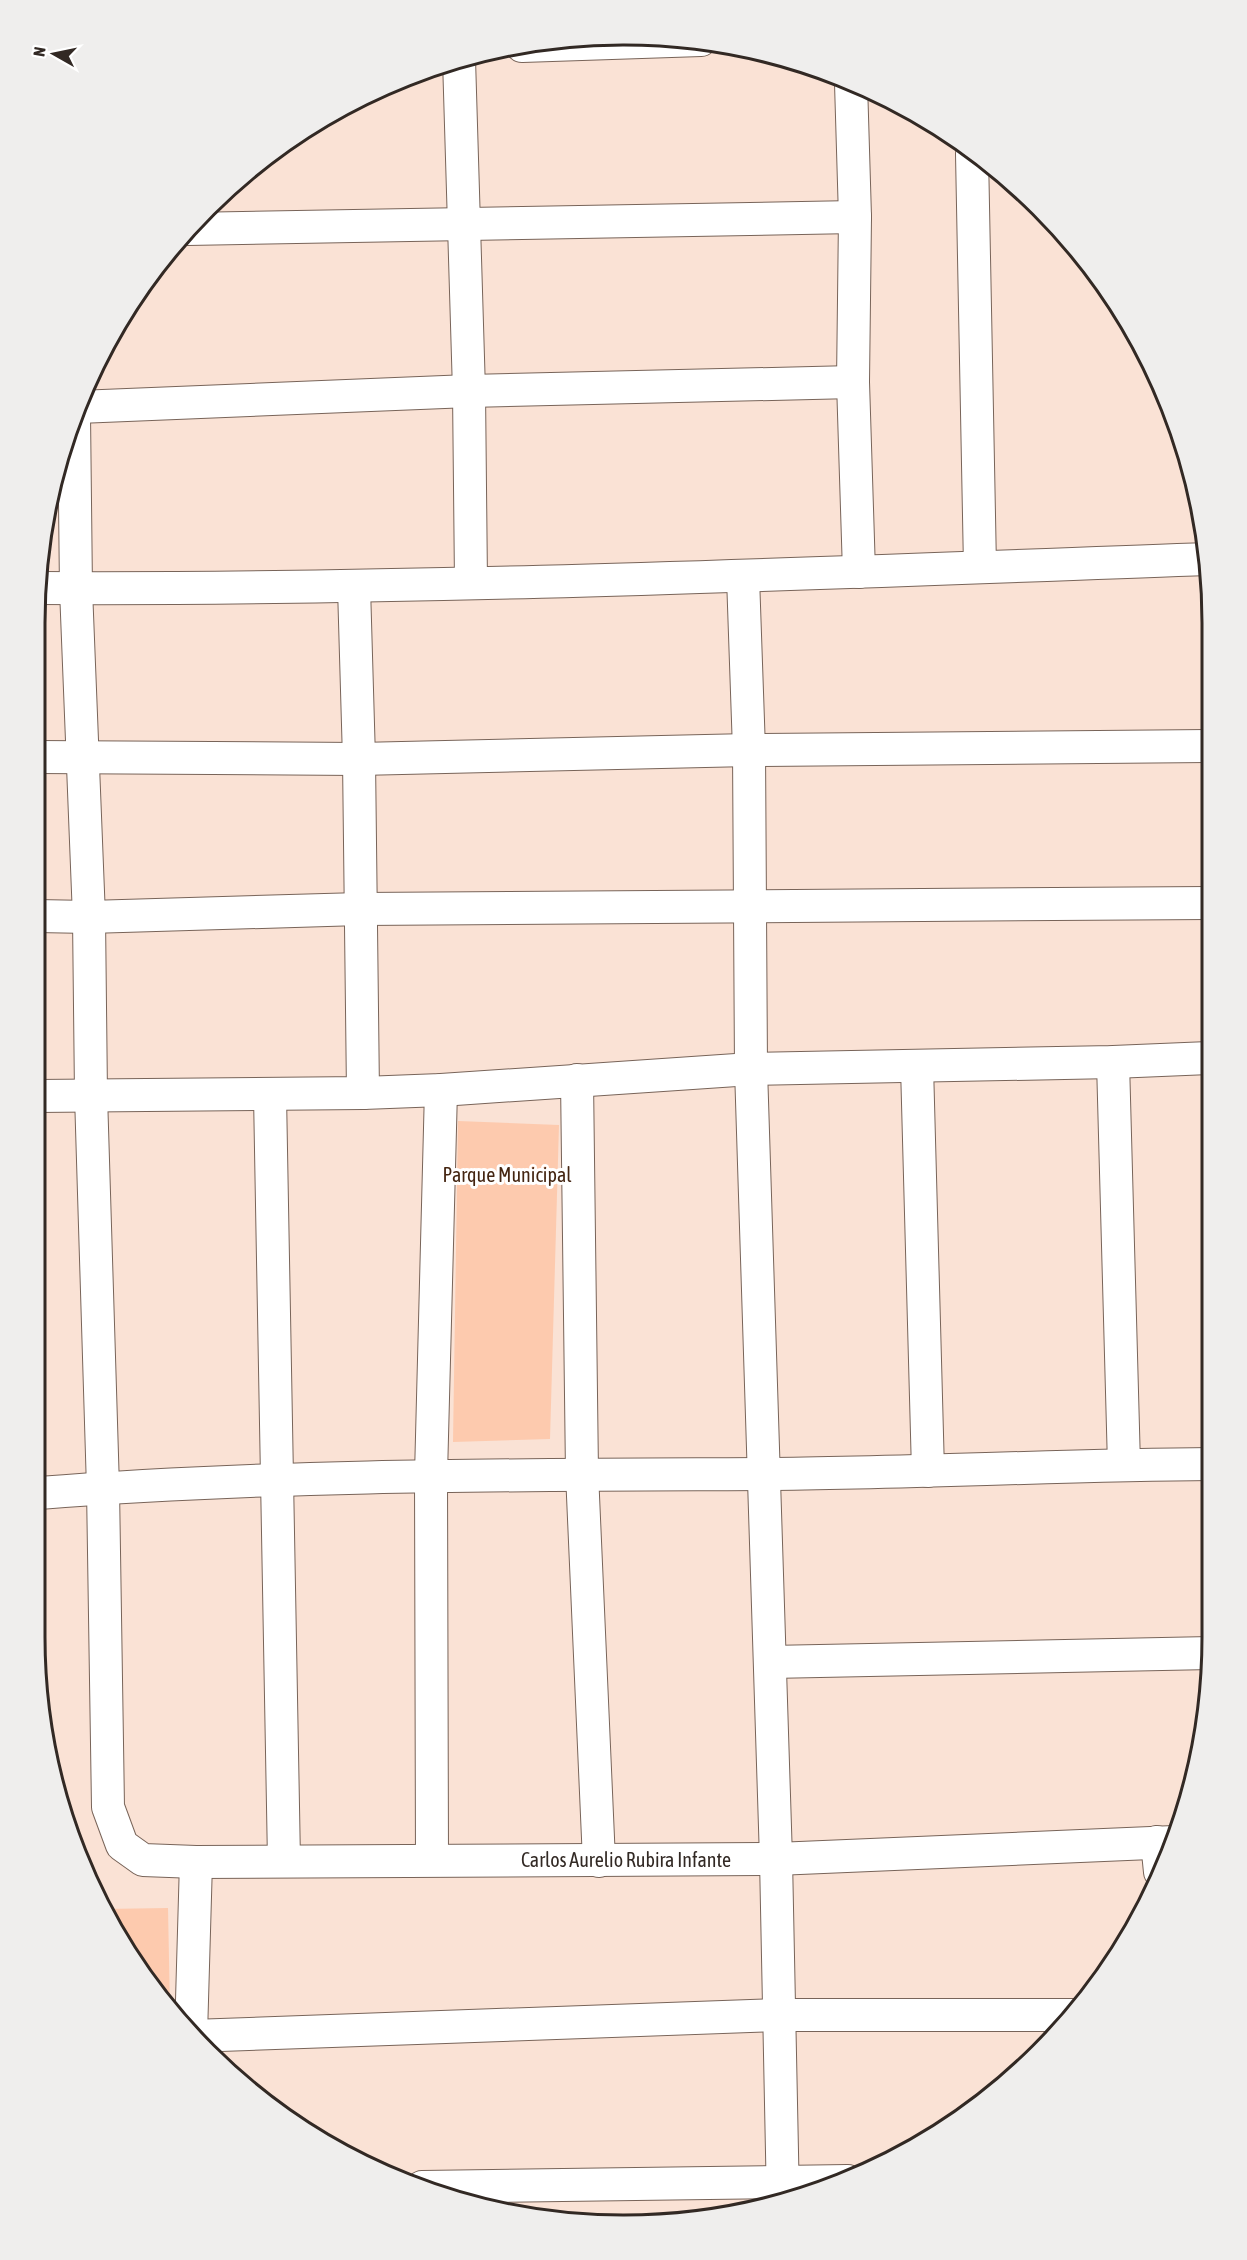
<svg xmlns="http://www.w3.org/2000/svg" width="1247" height="2260" viewBox="0 0 1247 2260" font-family="'Asap Condensed',sans-serif">
  <style>
    .green { fill: #fdcaae }
    .lines { fill: none; stroke-linecap: round; stroke-linejoin: round }
    .minor-casing { stroke: #786459; stroke-width: 34 }
    .minor { stroke: #fff; stroke-width: 32 }
    .labels { text-anchor: middle; stroke-width: 6; stroke-linejoin: round; paint-order: stroke }
    .park-label { font-size: 20px; fill: #442511; stroke: #fff }
    .street-label { font-size: 20px; fill: #322924; stroke: #fff }
    .rim { fill: none; stroke: #322924; stroke-width: 3 }
  </style>
  <rect width="100%" height="100%" fill="#fae2d5"/>
  <!-- green -->
  <g class="green">
    <polygon points="458,1121 559,1125 550,1439 453,1442"/>
    <polygon points="168,1908 170,2010 156,1995 103,1909"/>
  </g>
  <g class="lines">
    <!-- minor casing -->
    <g class="minor-casing">
      <g id="minor">
        <polyline points="522,46 701,40"/>
        <polyline points="459,59 469,391 471,583"/>
        <polyline points="851,83 855,217 853,382 859,572"/>
        <polyline points="972,154 980,567"/>
        <polyline points="187,229 855,217"/>
        <polyline points="78,407 469,391 853,382"/>
        <polyline points="74,415 76,589 89,917 91,1095 103,1488 108,1807 122,1845 143,1860 196,1862 776,1859 1174,1842"/>
        <polyline points="743,577 749,750 751,1069 776,1859 783,2201"/>
        <polyline points="354,587 359,759 363,1093"/>
        <path d="M36,588c391,2 781,-15 1172,-29"/>
        <polyline points="36,757 359,759 749,750 1208,746"/>
        <polyline points="37,916 89,917 360,909 1209,903"/>
        <polyline points="1113,1062 1124,1465"/>
        <polyline points="917,1066 928,1471"/>
        <polyline points="577,1080 582,1473 599,1861"/>
        <polyline points="270,1095 284,1861"/>
        <polyline points="37,1096 363,1093 441,1090 751,1069 1113,1062 1209,1058"/>
        <path d="M39,1493c241,-19 483,-18 724,-19 149,-1 298,-9 448,-10"/>
        <polyline points="770,1662 1211,1653"/>
        <polyline points="1157,1842 1160,1872"/>
        <polyline points="432,1860 431,1475 441,1090"/>
        <polyline points="191,2035 196,1862"/>
        <polyline points="192,2036 779,2015 1074,2015"/>
        <polyline points="422,2187 848,2181"/>
      </g>
    </g>
    <!-- minor -->
    <use href="#minor" class="minor"/>
  </g>
  <g class="labels">
    <!-- park labels -->
    <g class="park-label">
      <text x="507" y="1182">Parque Municipal</text>
    </g>
    <!-- street labels -->
    <g class="street-label">
      <text x="626" y="1867">Carlos Aurelio Rubira Infante</text>
    </g>
  </g>
  <!-- crop -->
  <path d="M0 0H1247V2260H0ZM623 45H624A578 578 0 0 1 1202 623V1637A578 578 0 0 1 624 2215H623A578 578 0 0 1 45 1637V623A578 578 0 0 1 623 45Z" fill="#efeeed" fill-rule="evenodd"/>
  <path class="rim" d="M623 45H624A578 578 0 0 1 1202 623V1637A578 578 0 0 1 624 2215H623A578 578 0 0 1 45 1637V623A578 578 0 0 1 623 45Z"/>
  <!-- north arrow -->
  <g transform="translate(54 54) rotate(279)" stroke="#ffffff" stroke-width="4.5" paint-order="stroke">
  <path d="M0-4.5L10 22L0 15L-10 22Z" fill="#322924"/>
  <text y="-9" font-size="16" font-weight="bold" text-anchor="middle" fill="#322924">N</text>
  </g>
</svg>
